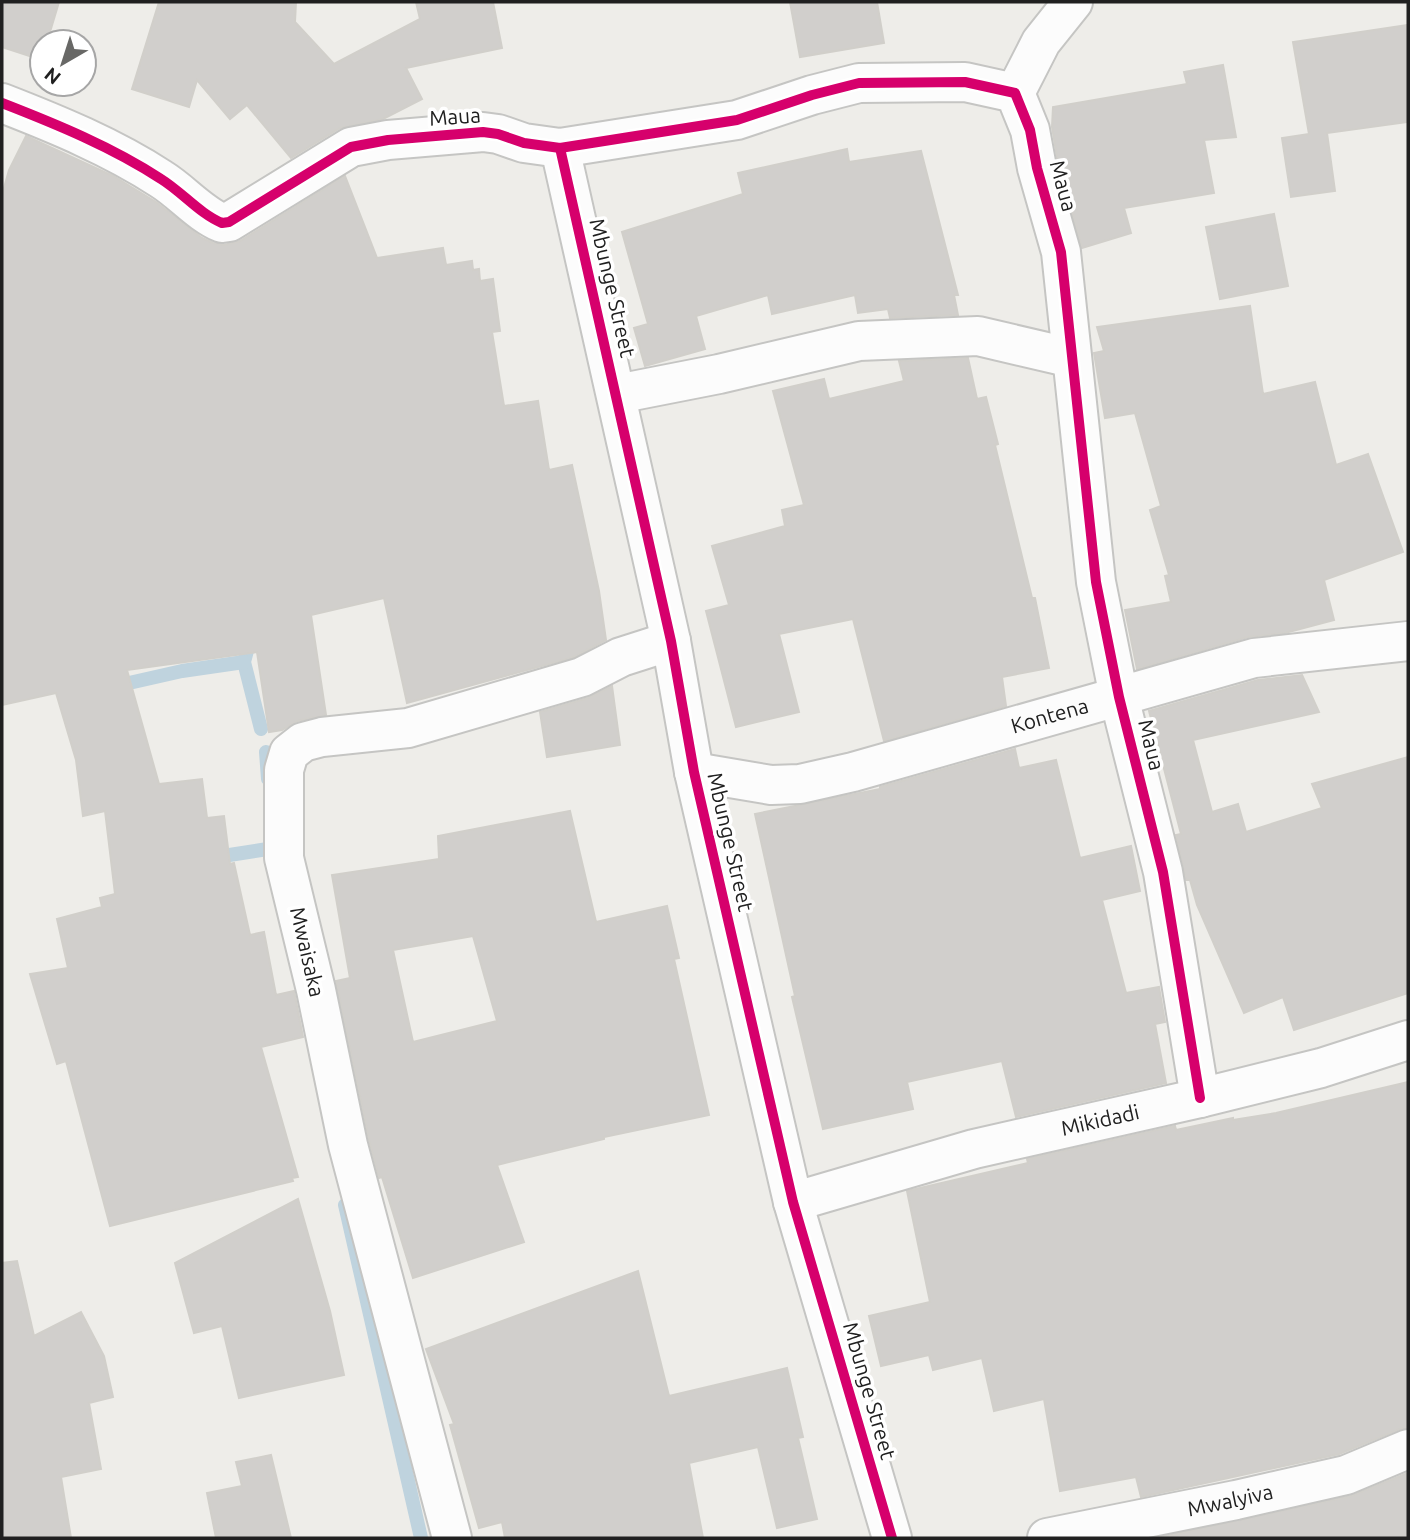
<svg xmlns="http://www.w3.org/2000/svg" width="1410" height="1540" viewBox="0 0 1410 1540" font-family="Ubuntu,sans-serif">
  <style>
    .lines { fill: none; stroke-linecap: round; stroke-linejoin: round }
    .stream { stroke: #bfd3de; stroke-width: 14 }
    .building { fill: #d1cfcc; stroke: #d1cfca; stroke-width: 2; fill-rule: evenodd }
    .minor-casing { stroke: #c5c5c3; stroke-width: 42 }
    .minor { stroke: #fcfcfc; stroke-width: 38 }
    .cycleway-casing { stroke: #fff; stroke-width: 15 }
    .cycleway { stroke: #d6006c; stroke-width: 10 }
    .labels { text-anchor: middle; stroke-width: 7; stroke-linejoin: round; paint-order: stroke }
    .street-label { font-size: 21px; fill: #202020; stroke: #fff }
  </style>
  <rect width="100%" height="100%" fill="#eeede9"/>
  <g class="lines">
    <!-- stream -->
    <g class="stream">
      <polyline points="251,636 244,662 261,729"/>
      <polyline points="129,683 182,671 244,662"/>
      <polyline points="266,752 268,779"/>
      <polyline points="210,858 274,848"/>
      <polyline points="345,1205 421,1538"/>
    </g>
  </g>
  <!-- building -->
  <g class="building">
    <polygon points="2,2 59,2 47,42 42,42 42,60 2,47"/>
    <polygon points="159,2 296,2 295,22 334,64 420,19 416,2 493,2 502,48 406,68 422,99 383,119 340,128 291,158 247,105 230,119 197,80 189,107 132,89"/>
    <polygon points="790,2 877,2 884,43 800,57"/>
    <polygon points="1408,25 1408,122 1327,133 1335,191 1291,197 1282,138 1309,134 1293,42"/>
    <polygon points="1223,65 1236,137 1204,140 1214,193 1124,208 1131,233 1082,248 1058,163 1052,127 1053,107 1187,84 1184,72"/>
    <polygon points="26,136 113,176 156,202 202,238 213,243 224,245 240,241 345,176 377,258 443,248 446,265 472,261 473,270 479,269 480,281 493,279 500,331 492,332 504,406 538,401 549,470 572,465 599,591 606,640 574,657 407,703 384,598 311,615 326,715 297,721 282,730 269,732 257,652 127,670 159,784 202,779 207,818 224,816 230,864 234,863 250,935 264,932 276,995 294,991 303,1037 261,1047 298,1177 292,1178 293,1181 110,1226 66,1061 57,1064 30,974 68,968 57,919 102,907 100,898 115,894 105,811 83,816 76,760 56,693 2,705 2,195 9,170"/>
    <polygon points="847,149 849,162 921,151 958,295 954,295 958,315 890,318 888,309 858,313 855,295 772,314 768,295 696,316 705,349 645,366 634,328 648,324 622,232 743,194 738,173"/>
    <polygon points="1274,214 1288,286 1220,299 1206,227"/>
    <polygon points="1250,306 1263,394 1315,382 1336,465 1368,454 1403,552 1324,580 1334,620 1285,633 1248,637 1137,669 1125,610 1171,602 1165,576 1169,575 1150,510 1161,506 1135,413 1105,418 1094,353 1104,351 1097,327"/>
    <polygon points="968,358 977,399 986,397 998,444 995,445 1032,598 1035,598 1049,668 1002,677 1006,706 884,741 853,619 779,634 799,712 736,727 706,611 729,605 712,546 785,526 782,510 804,505 773,391 824,379 829,399 904,381 899,361"/>
    <polygon points="1302,675 1319,712 1193,740 1212,812 1238,804 1246,832 1322,808 1312,784 1408,757 1408,993 1294,1030 1283,997 1244,1013 1197,905 1190,880 1186,880 1176,835 1181,834 1149,711 1258,680"/>
    <polygon points="612,686 620,745 547,757 540,712 588,698"/>
    <polygon points="1015,749 1019,768 1056,760 1080,858 1131,846 1140,891 1102,900 1126,993 1159,987 1165,1022 1155,1024 1166,1083 1016,1117 1002,1061 907,1082 913,1109 823,1129 792,997 795,996 755,814 880,789 880,787"/>
    <path d="M570,811l26,111 71,-16 12,52 -5,1 35,156 -105,22v2l-107,26 27,77 -111,36 -31,-101 -3,1 -10,-38 -33,-159 14,-3 -18,-103 107,-16 -1,-23zM473,936l24,85 -84,21 -20,-92z"/>
    <polygon points="1408,1082 1408,1428 1400,1429 1339,1454 1141,1497 1136,1477 1060,1491 1044,1399 994,1411 982,1358 933,1370 929,1355 881,1366 869,1316 930,1302 907,1191 1028,1163 1027,1159 1175,1126 1176,1130 1233,1118 1233,1120 1276,1113"/>
    <polygon points="298,1199 330,1311 344,1375 239,1398 222,1326 194,1333 175,1263"/>
    <polygon points="17,1261 34,1336 81,1312 104,1356 113,1397 89,1403 101,1469 61,1477 71,1538 2,1538 2,1263"/>
    <polygon points="638,1271 669,1396 787,1368 803,1437 798,1438 817,1519 777,1528 758,1447 689,1463 703,1538 505,1538 502,1522 479,1528 450,1425 454,1424 426,1349"/>
    <polygon points="271,1455 291,1538 216,1538 207,1493 242,1486 236,1462"/>
    <polygon points="1408,1473 1408,1538 1157,1538 1351,1496"/>
  </g>
  <g class="lines">
    <!-- minor casing -->
    <g class="minor-casing">
      <g id="minor">
        <polyline points="1015,93 1041,42 1073,2"/>
        <path d="M2,103c54,21 110,44 159,76 21,13 39,35 61,44l7,-1 122,-75 37,-7 95,-8 15,2 26,9 36,5 177,-28 75,-25 47,-12 106,-1 50,11 15,37 7,38 24,84 35,330 23,115 44,175 37,226"/>
        <polyline points="560,148 671,641 694,772 793,1202 892,1538"/>
        <polyline points="617,394 719,374 859,341 978,336 1072,358"/>
        <path id="s1" d="M694,772l77,13 29,-1 53,-12 401,-114 154,-17"/>
        <path id="s2" d="M793,1202l181,-53 226,-51 121,-30 87,-28"/>
        <polyline points="452,1538 348,1145 316,990 284,858 284,770 289,753 303,742 322,737 408,728 582,677 621,657 671,641"/>
        <path id="s3" d="M1047,1538l189,-38 110,-25 62,-26"/>
      </g>
    </g>
    <!-- minor -->
    <use href="#minor" class="minor"/>
    <!-- cycleway casing -->
    <g class="cycleway-casing">
      <g id="cycleway">
        <path d="M2,103c54,21 110,44 159,76 21,13 39,35 61,44l7,-1 122,-75 37,-7 95,-8 15,2 26,9 36,5 177,-28 75,-25 47,-12 106,-1 50,11 15,37 7,38 24,84 35,330 23,115 44,175 37,226"/>
        <polyline points="560,148 671,641 694,772 793,1202 892,1538"/>
      </g>
    </g>
    <!-- cycleway -->
    <use href="#cycleway" class="cycleway"/>
  </g>
  <g class="labels">
    <!-- street labels -->
    <g class="street-label">
      <text transform="translate(455 117) rotate(-4)" y="7">Maua</text>
      <text transform="translate(1063 186) rotate(75)" y="7">Maua</text>
      <text transform="translate(612 288) rotate(77)" y="7">Mbunge Street</text>
      <text dy="7" stroke="none"><textPath href="#s1" startOffset="366">Kontena</textPath></text>
      <text transform="translate(1151 745) rotate(76)" y="7">Maua</text>
      <text transform="translate(730 842) rotate(77)" y="7">Mbunge Street</text>
      <text transform="translate(307 952) rotate(77)" y="7">Mwaisaka</text>
      <text dy="7" stroke="none"><textPath href="#s2" startOffset="318">Mikidadi</textPath></text>
      <text transform="translate(869 1391) rotate(74)" y="7">Mbunge Street</text>
      <text dy="7" stroke="none"><textPath href="#s3" startOffset="187">Mwalyiva</textPath></text>
    </g>
  </g>
  <!-- border -->
  <rect width="1410" height="1540" fill="none" stroke="#202020" stroke-width="7"/>
  <!-- north arrow -->
  <g transform="translate(63 63) rotate(219)"><circle r="33" fill="#ffffff" stroke="#a6a6a6" stroke-width="2"/>
  <path d="M0-5L12 26L0 18L-12 26Z" fill="#686866"/>
  <text y="-10" font-size="19" font-weight="bold" text-anchor="middle" fill="#202020">N</text>
  </g>
</svg>
